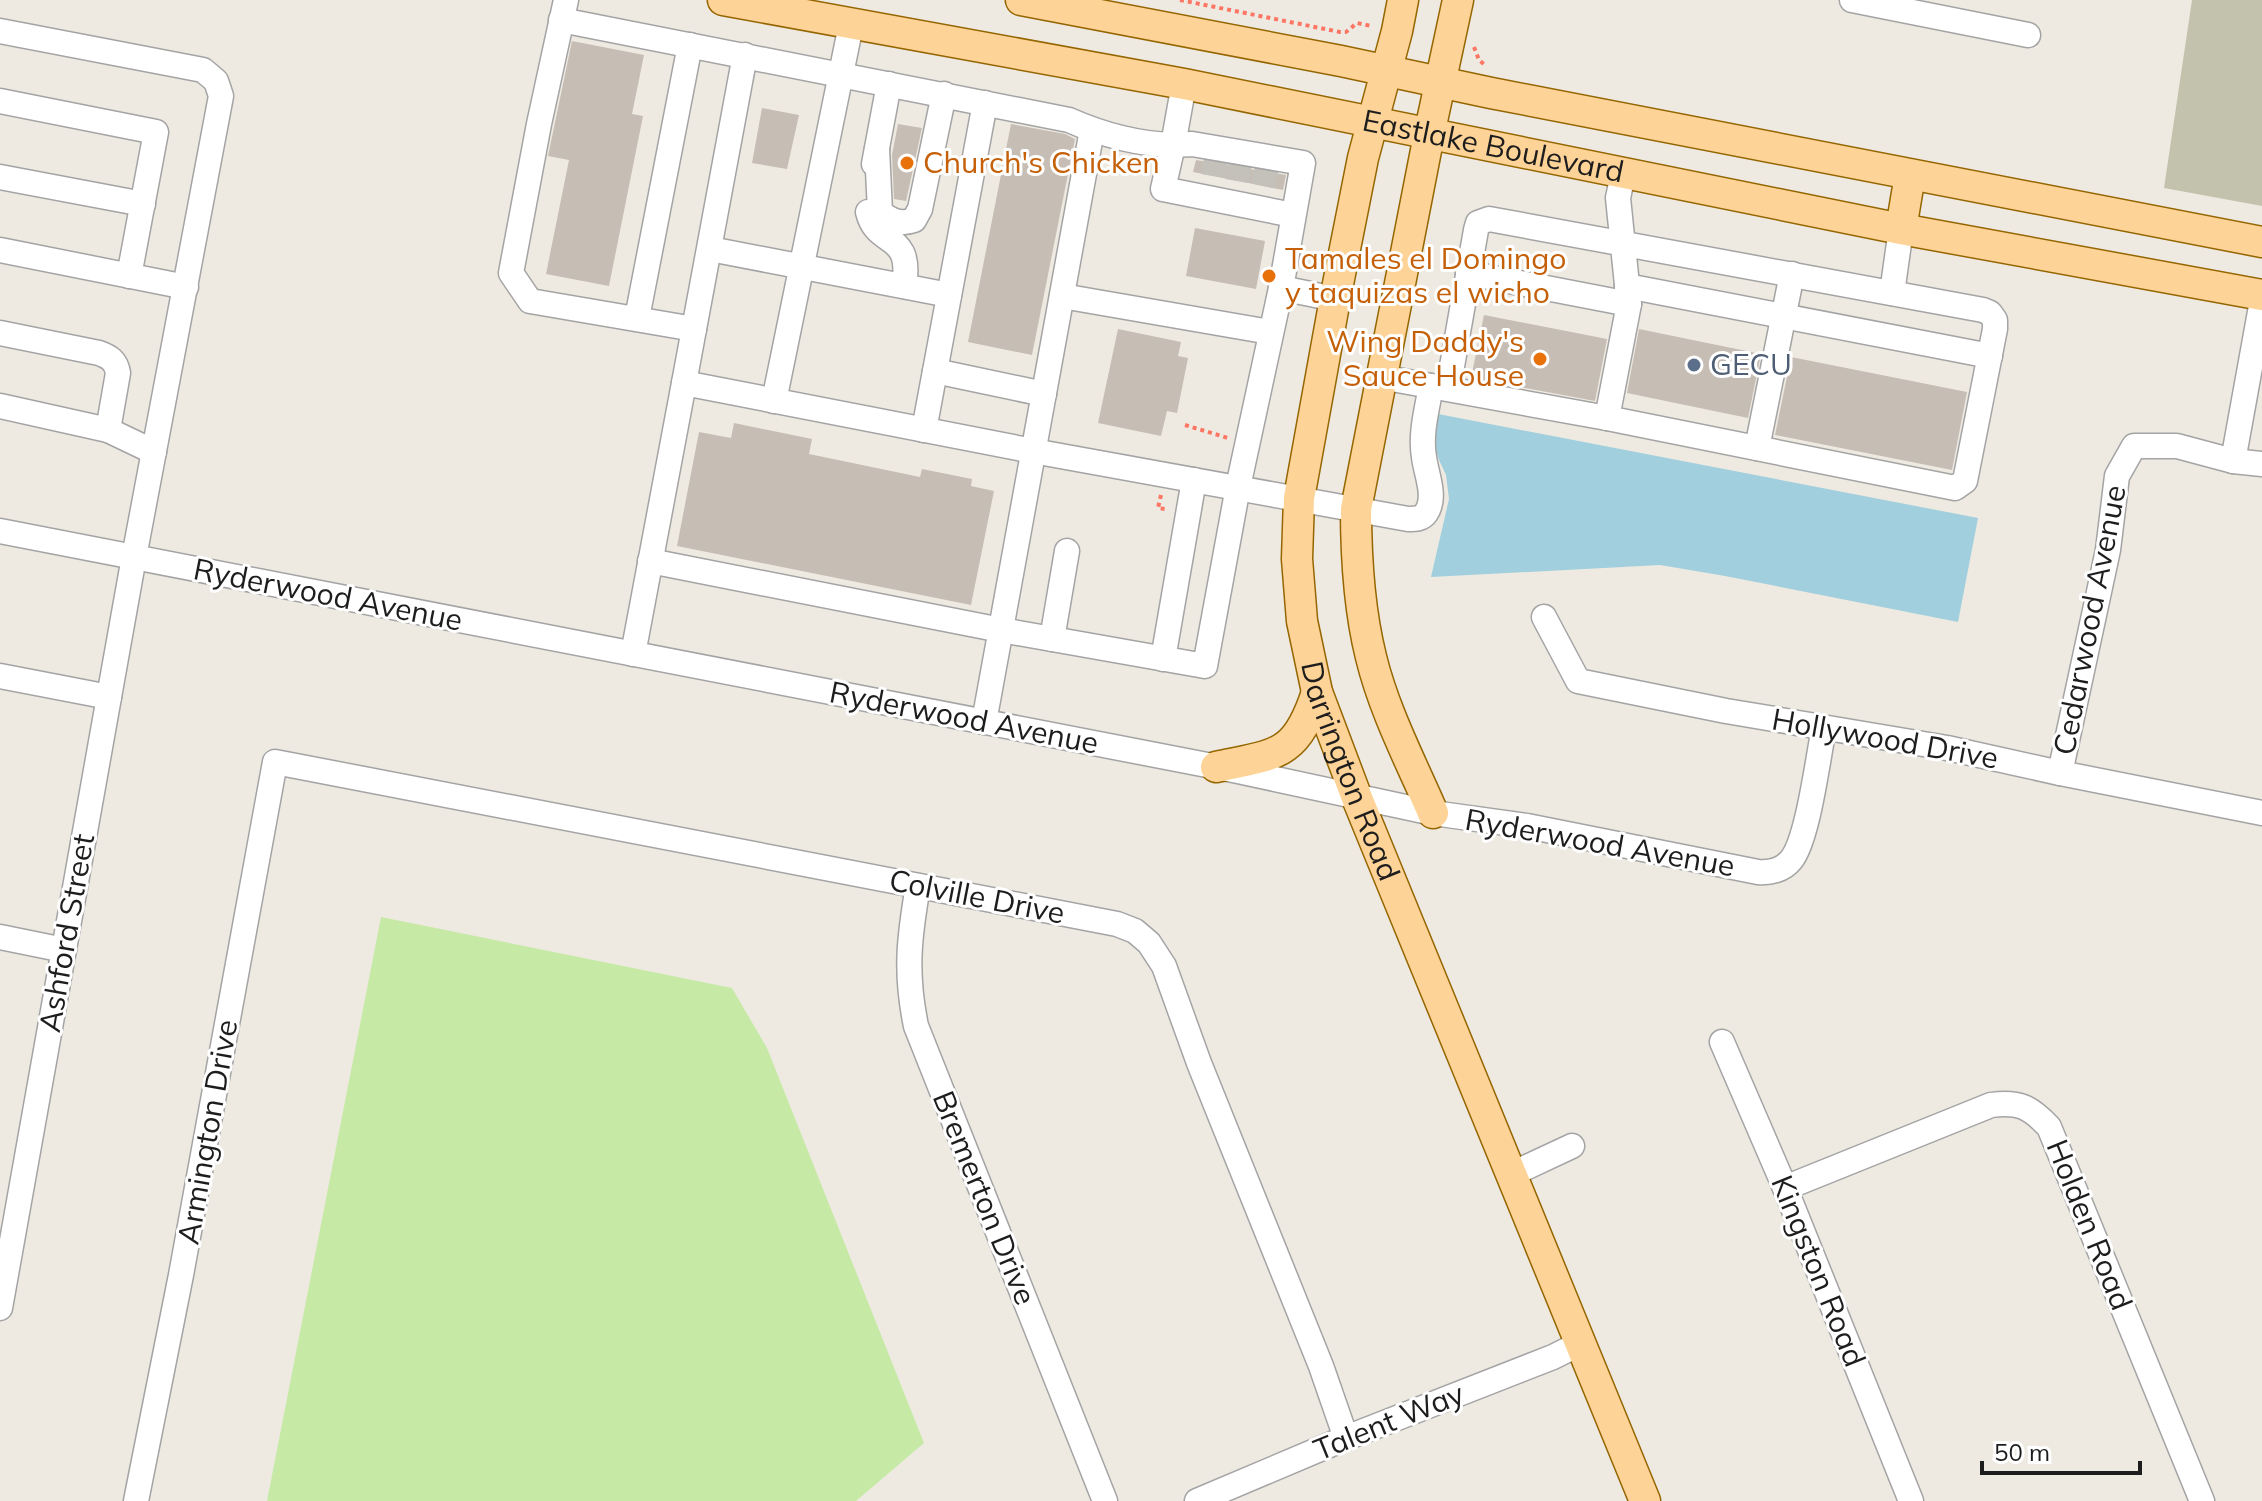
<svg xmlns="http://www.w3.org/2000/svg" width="2262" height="1501" viewBox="0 0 2262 1501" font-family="Mulish,sans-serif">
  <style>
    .construction { fill: #c3c3ad }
    .grass { fill: #c6eaa6 }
    .water { fill: #a1cfdd }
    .building { fill: #c6bdb5 }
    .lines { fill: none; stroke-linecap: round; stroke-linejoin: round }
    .minor-tunnel { stroke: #c4c1bb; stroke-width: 24; stroke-dasharray: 24 12; stroke-linecap: butt }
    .minor-casing { stroke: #a4a4a4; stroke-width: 27 }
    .major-casing { stroke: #956600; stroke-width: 33 }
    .path { stroke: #fd7664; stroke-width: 4; stroke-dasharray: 4 4; stroke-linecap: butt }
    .minor { stroke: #fff; stroke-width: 24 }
    .major { stroke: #fed397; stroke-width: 30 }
    .food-dot { fill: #e8710a; stroke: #fff; stroke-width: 3 }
    .service-dot { fill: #5c6f8a; stroke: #fff; stroke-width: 3 }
    .labels { text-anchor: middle; stroke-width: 6; stroke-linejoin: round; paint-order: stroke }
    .street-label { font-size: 30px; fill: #1d1d1d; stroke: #fff }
    .food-label { font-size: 30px; fill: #c56008; stroke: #fff; text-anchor: start }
    .service-label { font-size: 30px; fill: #4e5e75; stroke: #fff; text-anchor: start }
  </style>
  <rect width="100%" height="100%" fill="#eeeae2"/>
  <!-- construction -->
  <polygon class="construction" points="2192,0 2262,0 2262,206 2164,188"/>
  <!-- grass -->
  <polygon class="grass" points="381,917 732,988 767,1048 924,1443 856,1501 267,1501"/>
  <!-- water -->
  <polygon class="water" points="1438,414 1978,518 1958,622 1725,576 1660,565 1431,577 1449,499 1446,475 1439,460 1434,445"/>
  <!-- building -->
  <g class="building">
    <polygon points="572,41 644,55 632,114 643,116 609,286 546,274 569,160 548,156"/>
    <polygon points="762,108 799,115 787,169 752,163"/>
    <polygon points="898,124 922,128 906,201 894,199 892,155"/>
    <polygon points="1011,124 1065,134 1075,139 1032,355 968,342"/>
    <polygon points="1196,160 1286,175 1283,190 1193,172"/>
    <polygon points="1195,228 1265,241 1256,289 1186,276"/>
    <polygon points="1484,315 1607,339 1595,401 1471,378"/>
    <polygon points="1118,329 1181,342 1178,356 1188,358 1177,413 1167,411 1161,436 1098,423"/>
    <polygon points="1639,329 1761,354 1748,418 1627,393"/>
    <polygon points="1791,357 1967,392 1952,470 1775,435"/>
    <polygon points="734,423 812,439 809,454 920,477 922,469 972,479 971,486 994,491 971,605 677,546 699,432 731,438"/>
  </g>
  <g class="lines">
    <!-- minor-tunnel -->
    <g class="minor-tunnel">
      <polyline points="1213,176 1217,153"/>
      <polyline points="1237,181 1241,158"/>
      <polyline points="1263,186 1268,163"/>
    </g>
    <!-- minor casing -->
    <g class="minor-casing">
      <g id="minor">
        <polyline points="566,0 539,124 511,273 530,301 694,329 684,383"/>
        <polyline points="1852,0 2028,35"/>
        <path d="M561,20l508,100c34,15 67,24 104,25l-10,44 130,26"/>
        <polyline points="0,31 203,70 216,81 221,96 134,557 0,1308"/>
        <polyline points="1184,84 1173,145 1192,144 1303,163 1281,288"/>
        <polyline points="0,101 156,132 129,276"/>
        <path d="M877,149l3,63c11,9 20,13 34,8l6,-11 24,-115"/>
        <polyline points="874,164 889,84"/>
        <polyline points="0,177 143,204"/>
        <path d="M868,212c9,37 45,18 36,74"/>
        <polyline points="710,249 949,295"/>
        <polyline points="0,250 186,287"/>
        <polyline points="1468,273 1629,304"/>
        <polyline points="1627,286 1990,356"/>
        <polyline points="1892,293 1901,229"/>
        <polyline points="1062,296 1270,332"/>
        <polyline points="637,318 690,45"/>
        <polyline points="694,329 745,55"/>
        <path d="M0,333l99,20c11,4 17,8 19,20l-10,57 46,22"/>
        <polyline points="935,371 1044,394"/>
        <polyline points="1381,377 1607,418 1955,488 1965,481 1995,329 1995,320 1990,313 1983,310 1489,219 1478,223 1476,230 1448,389"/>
        <polyline points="774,401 851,25"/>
        <polyline points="0,406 108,430"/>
        <polyline points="1607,418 1629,304 1618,198 1623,174"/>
        <polyline points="924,430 985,103"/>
        <polyline points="1757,448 1792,274"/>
        <polyline points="2233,461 2262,301"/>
        <path d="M0,531l1238,240 195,42 94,13 231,46c12,1 25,-2 33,-12 17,-20 27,-103 33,-132"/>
        <polyline points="650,561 1001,630 1205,666 1238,487 1281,288 1335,299"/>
        <polyline points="1544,617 1578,681 1726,711 1947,748 2060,773 2262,813"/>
        <polyline points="1052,639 1067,551"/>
        <path d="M633,654l51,-271 349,68 375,68c7,0 14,0 18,-6 11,-16 0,-39 -2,-56 -4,-23 3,-48 7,-71"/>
        <polyline points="1163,659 1194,480"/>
        <polyline points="0,676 109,697"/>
        <polyline points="984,722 1092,130"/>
        <polyline points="2060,773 2108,550 2117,476 2134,446 2177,446 2233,461 2262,464"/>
        <path d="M918,886c-9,52 -13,87 -2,140l189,475"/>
        <polyline points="0,937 64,950"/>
        <polyline points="1722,1042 1785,1188 1911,1501"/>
        <polyline points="1512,1174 1572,1146"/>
        <path d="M1785,1188l206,-83c28,-4 39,2 58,22l153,374"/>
        <polyline points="136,1501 181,1275 275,762 1117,924 1135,931 1149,943 1164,966 1199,1063 1321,1366 1346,1438"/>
        <polyline points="1197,1501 1346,1438 1553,1357 1581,1343"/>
      </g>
    </g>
    <!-- major casing -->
    <g class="major-casing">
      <g id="major">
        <path id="s1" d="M723,0l461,84 717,145 361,66"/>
        <polyline points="1021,0 1341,61 1491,93 2262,242"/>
        <path id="s2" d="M1403,0l-6,31 -34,127 -28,141 -36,199 -2,61 5,62 15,71 40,106 288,703"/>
        <polyline points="1901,229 1910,175"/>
        <path d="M1216,767c61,-13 80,-10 101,-75"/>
        <path d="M1433,813c-22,-51 -49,-102 -62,-156 -12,-48 -15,-99 -15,-148l73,-374 29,-135"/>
      </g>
    </g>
    <!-- path -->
    <g class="path">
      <polyline points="1180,0 1340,32 1346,32 1357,23 1371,26"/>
      <polyline points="1474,47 1479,60 1486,66"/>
      <polyline points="1185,425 1228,438"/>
      <polyline points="1161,495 1158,508 1165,509 1165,512"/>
    </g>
    <!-- minor -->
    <use href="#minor" class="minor"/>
    <!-- major -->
    <use href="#major" class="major"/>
  </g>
  <!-- markers -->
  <g class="food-dot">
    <circle cx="907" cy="163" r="8"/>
    <circle cx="1269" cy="276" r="8"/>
    <circle cx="1540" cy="359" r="8"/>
  </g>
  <circle class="service-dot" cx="1694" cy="365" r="8"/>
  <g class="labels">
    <!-- street labels -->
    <g class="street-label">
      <text dy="10" stroke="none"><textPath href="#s1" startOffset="784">Eastlake Boulevard</textPath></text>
      <text transform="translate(328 595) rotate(11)" y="10">Ryderwood Avenue</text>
      <text transform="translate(2090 620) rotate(-79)" y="10">Cedarwood Avenue</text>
      <text transform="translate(964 718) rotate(11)" y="10">Ryderwood Avenue</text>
      <text transform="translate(1885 739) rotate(10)" y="10">Hollywood Drive</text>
      <text dy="10" stroke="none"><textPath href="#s2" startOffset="790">Darrington Road</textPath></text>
      <text transform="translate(1600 843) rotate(10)" y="10">Ryderwood Avenue</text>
      <text transform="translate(977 897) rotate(11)" y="10">Colville Drive</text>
      <text transform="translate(67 933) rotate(-80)" y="10">Ashford Street</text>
      <text transform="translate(208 1132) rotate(-80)" y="10">Armington Drive</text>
      <text transform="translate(984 1198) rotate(68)" y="10">Bremerton Drive</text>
      <text transform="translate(2089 1225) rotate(68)" y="10">Holden Road</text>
      <text transform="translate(1818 1271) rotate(68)" y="10">Kingston Road</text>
      <text transform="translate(1389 1422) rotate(-22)" y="10">Talent Way</text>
    </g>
    <!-- food labels -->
    <g class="food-label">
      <text x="923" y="173">Church's Chicken</text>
      <text x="1285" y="269">Tamales el Domingo<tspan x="1285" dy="34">y taquizas el wicho</tspan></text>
      <text x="1524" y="352" text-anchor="end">Wing Daddy's<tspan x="1524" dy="34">Sauce House</tspan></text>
    </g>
    <!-- service labels -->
    <g class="service-label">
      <text x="1710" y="375">GECU</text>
    </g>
  </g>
  <!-- scale -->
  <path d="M1982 1461v12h158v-12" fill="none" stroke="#1d1d1d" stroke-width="4"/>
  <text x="1994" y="1461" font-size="24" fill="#1d1d1d" stroke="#ffffff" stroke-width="6" paint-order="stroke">50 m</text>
</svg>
